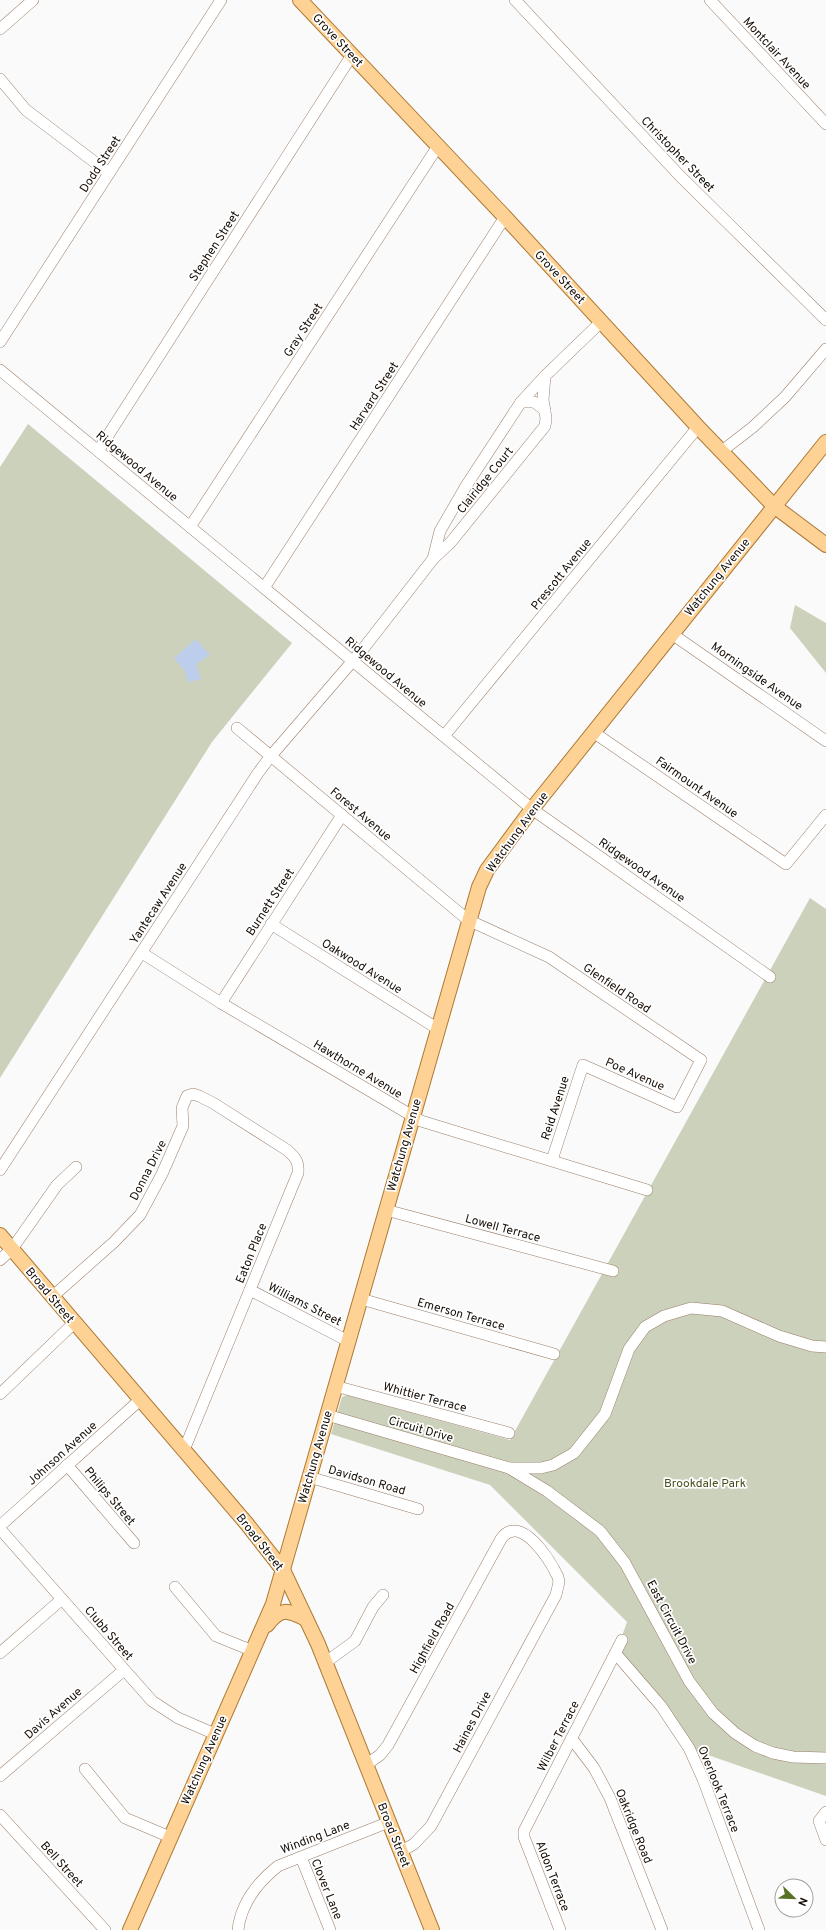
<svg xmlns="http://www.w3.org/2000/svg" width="826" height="1930" viewBox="0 0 826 1930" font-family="Overpass,sans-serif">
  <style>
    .green { fill: #ccd1bb }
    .water { fill: #bcceec }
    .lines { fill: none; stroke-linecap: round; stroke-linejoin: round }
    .minor-casing { stroke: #9b7e68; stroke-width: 12 }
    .major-casing { stroke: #ad7a35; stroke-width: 16 }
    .minor { stroke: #fff; stroke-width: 11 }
    .major { stroke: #fed295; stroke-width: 14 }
    .labels { text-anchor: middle; stroke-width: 3.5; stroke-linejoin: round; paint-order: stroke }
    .street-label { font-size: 12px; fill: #170d05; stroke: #fff }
    .park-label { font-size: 12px; fill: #47501b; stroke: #fff }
  </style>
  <rect width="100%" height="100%" fill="#fafafa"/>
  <!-- green -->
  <g class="green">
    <polygon points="28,424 292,643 212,742 0,1078 0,467"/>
    <polygon points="795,605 826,623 826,673 790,628"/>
    <polygon points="810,898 826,909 826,1796 685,1747 618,1647 627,1622 490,1485 331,1434 342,1397 347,1395 510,1440"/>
  </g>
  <!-- water -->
  <polygon class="water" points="196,639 210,655 196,664 201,679 188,682 185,671 174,658"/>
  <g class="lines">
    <!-- minor casing -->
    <g class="minor-casing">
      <g id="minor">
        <polyline points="515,0 680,176 826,320"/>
        <polyline points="710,0 826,124"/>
        <polyline points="0,29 33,0"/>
        <polyline points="0,79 26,110 109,173"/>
        <polyline points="0,342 221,0"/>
        <polyline points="0,370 532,809 770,977"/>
        <polyline points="521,402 534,402 545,410"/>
        <polyline points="98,451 352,55"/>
        <polyline points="722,451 753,427 785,397 826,349"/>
        <polyline points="190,527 438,146"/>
        <polyline points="433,559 440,531 466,486 521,402 545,376 602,321"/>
        <polyline points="264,588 505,217"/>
        <polyline points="672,634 826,741"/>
        <polyline points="237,728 468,920 549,957 701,1060 677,1107 583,1065 552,1160"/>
        <polyline points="593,732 786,864 826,815"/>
        <polyline points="444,736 698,427"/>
        <polyline points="271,924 438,1029"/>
        <polyline points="142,953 221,1003 421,1121 647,1190"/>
        <polyline points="221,1003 342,815"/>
        <polyline points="0,1170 258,773 270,757 363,649 433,559 451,542 545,426 546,418 543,400 545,376"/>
        <polyline points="386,1210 613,1271"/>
        <polyline points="0,1260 12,1249 57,1185 76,1167"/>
        <polyline points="250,1290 348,1341"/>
        <path d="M52,1297l62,-55 26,-27 22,-41 21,-48 -1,-18 5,-12 6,-2 6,2 14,7 74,47c8,7 12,11 11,23l-114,277"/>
        <polyline points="361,1297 361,1299 554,1354"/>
        <polyline points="335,1386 509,1433"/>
        <polyline points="0,1394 74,1323"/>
        <polyline points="327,1415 509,1468 547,1491 600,1531 625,1563 689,1681 713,1713 735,1733 755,1746 773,1753 793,1757 826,1758"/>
        <polyline points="67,1465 134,1543"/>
        <polyline points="509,1468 541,1468 553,1465 574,1453 605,1414 629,1349 645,1327 664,1316 691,1308 722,1311 779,1336 812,1346 826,1347"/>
        <polyline points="309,1477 418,1509"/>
        <polyline points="0,1526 141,1399"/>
        <polyline points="0,1529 152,1701 178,1718 215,1734"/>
        <polyline points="175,1587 216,1636 253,1651"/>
        <polyline points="0,1653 62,1599"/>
        <polyline points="616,1654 661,1706 689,1748 703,1779 759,1930"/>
        <polyline points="326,1662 355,1641 373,1607 383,1595"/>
        <polyline points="572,1739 594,1768 610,1798 662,1930"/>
        <path d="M366,1765l14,-10 8,-10 113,-206c19,-27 49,21 57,38l1,5 -3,13 -125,231 -17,18 -14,8"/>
        <polyline points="85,1769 125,1818 170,1837"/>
        <polyline points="0,1776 124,1670"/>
        <polyline points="826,1812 819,1821 826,1840"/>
        <polyline points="0,1815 105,1930"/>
        <polyline points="301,1857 330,1930"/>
        <path d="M238,1930c3,-27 20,-48 40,-64l111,-44"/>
        <polyline points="560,1930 524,1837 524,1831 622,1640"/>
      </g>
    </g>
    <!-- major casing -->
    <g class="major-casing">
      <g id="major">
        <polyline points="300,0 505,217 698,427 774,506 826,545"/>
        <polyline points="0,1235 247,1524 283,1570 318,1644 432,1930"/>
        <path d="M267,1625c14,-18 20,-15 39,-6"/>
        <polyline points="130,1930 273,1604 479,887 487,870 532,809 826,442"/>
      </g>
    </g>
    <!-- minor -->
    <use href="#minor" class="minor"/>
    <!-- major -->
    <use href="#major" class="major"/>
  </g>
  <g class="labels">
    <!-- street labels -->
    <g class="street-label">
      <text transform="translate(338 40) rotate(47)" y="4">Grove Street</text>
      <text transform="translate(777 53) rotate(47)" y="4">Montclair Avenue</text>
      <text transform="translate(678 154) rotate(46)" y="4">Christopher Street</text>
      <text transform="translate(100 164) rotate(-57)" y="4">Dodd Street</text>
      <text transform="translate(214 246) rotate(-57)" y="4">Stephen Street</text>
      <text transform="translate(560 277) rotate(47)" y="4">Grove Street</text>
      <text transform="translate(303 330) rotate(-57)" y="4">Gray Street</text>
      <text transform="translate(374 396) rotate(-57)" y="4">Harvard Street</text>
      <text transform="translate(137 466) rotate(40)" y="4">Ridgewood Avenue</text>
      <text transform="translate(485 480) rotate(-51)" y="4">Clairidge Court</text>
      <text transform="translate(561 574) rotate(-51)" y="4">Prescott Avenue</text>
      <text transform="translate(717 577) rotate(-51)" y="4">Watchung Avenue</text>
      <text transform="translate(386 672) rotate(40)" y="4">Ridgewood Avenue</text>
      <text transform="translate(757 676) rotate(35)" y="4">Morningside Avenue</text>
      <text transform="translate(697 787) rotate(35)" y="4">Fairmount Avenue</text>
      <text transform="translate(361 814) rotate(40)" y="4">Forest Avenue</text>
      <text transform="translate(517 832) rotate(-54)" y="4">Watchung Avenue</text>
      <text transform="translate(642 870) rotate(35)" y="4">Ridgewood Avenue</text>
      <text transform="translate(270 902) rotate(-57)" y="4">Burnett Street</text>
      <text transform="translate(158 903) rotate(-57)" y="4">Yantecaw Avenue</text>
      <text transform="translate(362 966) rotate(32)" y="4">Oakwood Avenue</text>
      <text transform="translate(617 988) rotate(34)" y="4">Glenfield Road</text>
      <text transform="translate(358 1069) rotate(31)" y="4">Hawthorne Avenue</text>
      <text transform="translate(635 1074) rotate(24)" y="4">Poe Avenue</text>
      <text transform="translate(555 1108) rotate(-72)" y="4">Reid Avenue</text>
      <text transform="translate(404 1145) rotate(-74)" y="4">Watchung Avenue</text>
      <text transform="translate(148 1170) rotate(-63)" y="4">Donna Drive</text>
      <text transform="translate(503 1228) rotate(15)" y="4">Lowell Terrace</text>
      <text transform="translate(251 1253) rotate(-68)" y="4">Eaton Place</text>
      <text transform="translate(50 1295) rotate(50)" y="4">Broad Street</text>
      <text transform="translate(305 1304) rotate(27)" y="4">Williams Street</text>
      <text transform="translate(461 1314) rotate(16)" y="4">Emerson Terrace</text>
      <text transform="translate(425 1397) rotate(15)" y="4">Whittier Terrace</text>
      <text transform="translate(421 1429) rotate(16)" y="4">Circuit Drive</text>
      <text transform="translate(62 1453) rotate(-42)" y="4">Johnson Avenue</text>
      <text transform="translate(315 1457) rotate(-74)" y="4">Watchung Avenue</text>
      <text transform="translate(367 1480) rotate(16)" y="4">Davidson Road</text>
      <text transform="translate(110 1496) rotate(50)" y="4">Philips Street</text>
      <text transform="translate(260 1542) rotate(52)" y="4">Broad Street</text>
      <text transform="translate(672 1622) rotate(62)" y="4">East Circuit Drive</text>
      <text transform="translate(109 1633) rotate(49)" y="4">Clubb Street</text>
      <text transform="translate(432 1638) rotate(-61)" y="4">Highfield Road</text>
      <text transform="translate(53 1713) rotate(-41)" y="4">Davis Avenue</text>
      <text transform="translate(472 1722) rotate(-62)" y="4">Haines Drive</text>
      <text transform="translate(558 1736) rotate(-63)" y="4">Wilber Terrace</text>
      <text transform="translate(204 1760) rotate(-66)" y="4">Watchung Avenue</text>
      <text transform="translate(719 1789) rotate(68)" y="4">Overlook Terrace</text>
      <text transform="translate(634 1826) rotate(68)" y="4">Oakridge Road</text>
      <text transform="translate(394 1835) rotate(68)" y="4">Broad Street</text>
      <text transform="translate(315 1837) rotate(-21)" y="4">Winding Lane</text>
      <text transform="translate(62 1864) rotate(48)" y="4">Bell Street</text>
      <text transform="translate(553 1876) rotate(69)" y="4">Aldon Terrace</text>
      <text transform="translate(327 1889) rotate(68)" y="4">Clover Lane</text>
    </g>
    <!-- park labels -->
    <g class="park-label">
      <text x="705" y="1487">Brookdale Park</text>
    </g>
  </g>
  <!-- north arrow -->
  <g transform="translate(794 1898) rotate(113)"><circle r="19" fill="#ffffff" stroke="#a29e9b"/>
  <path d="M0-3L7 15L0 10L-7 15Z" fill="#597124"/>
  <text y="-6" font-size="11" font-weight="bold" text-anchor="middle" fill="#170d05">N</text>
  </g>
</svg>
